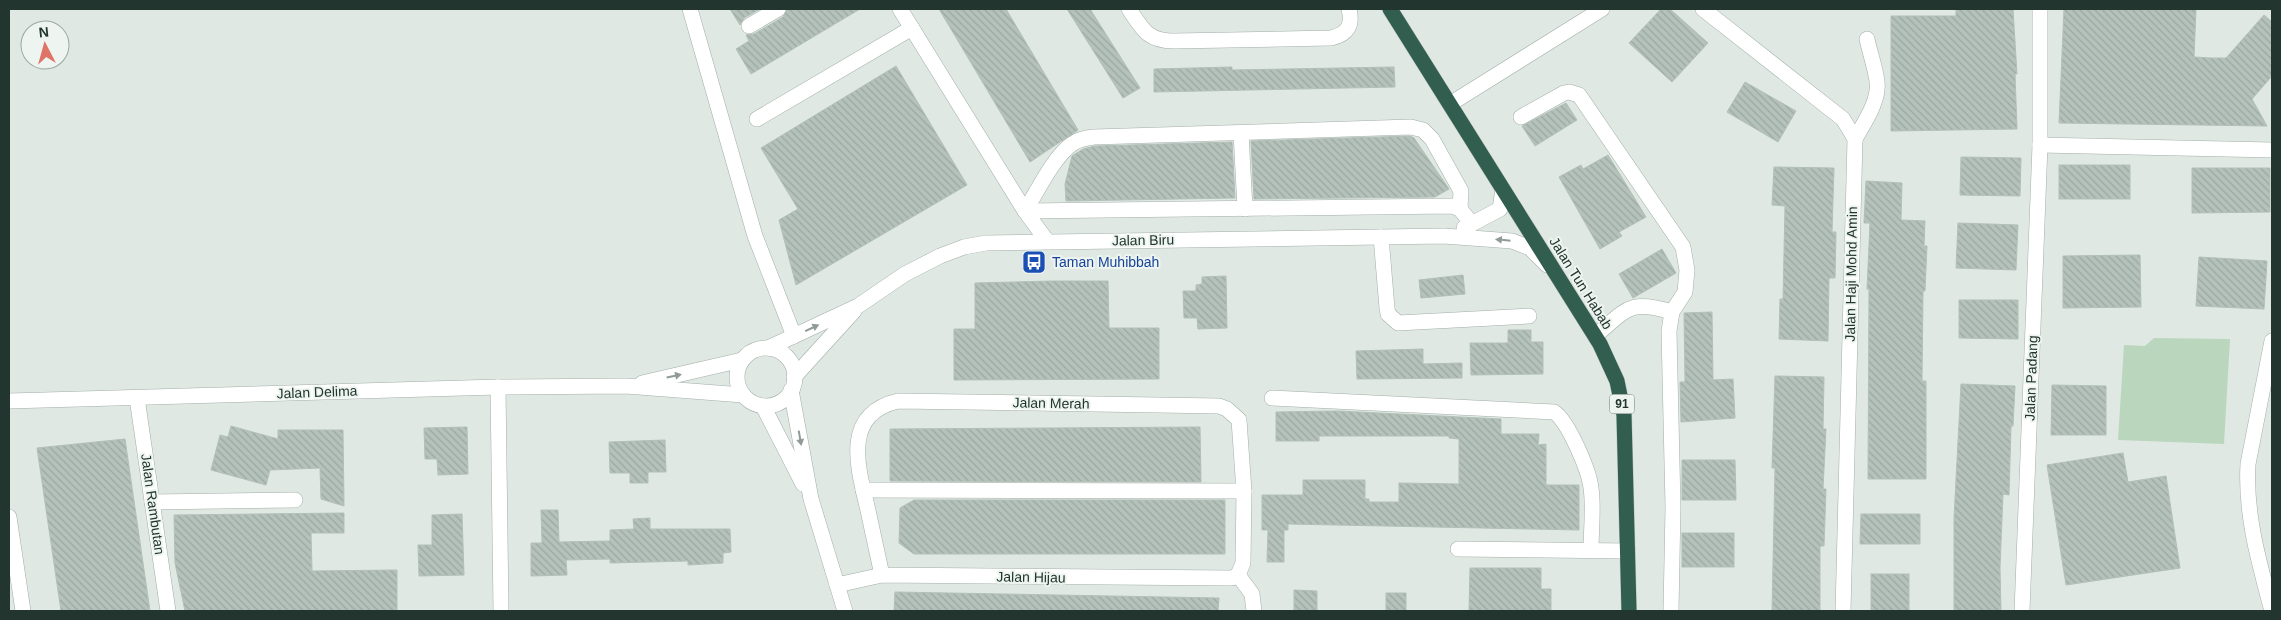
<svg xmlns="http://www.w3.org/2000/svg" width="2281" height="620" viewBox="0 0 2281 620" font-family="Arial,sans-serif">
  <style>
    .pitch { fill: #bad7be }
    .building { fill: url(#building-back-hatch); stroke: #b2c0b9 }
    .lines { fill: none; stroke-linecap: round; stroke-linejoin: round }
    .minor-casing { stroke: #a3afa9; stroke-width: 16 }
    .highway-casing { stroke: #bdc2c0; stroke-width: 16 }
    .minor { stroke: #fff; stroke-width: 15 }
    .highway { stroke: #325e4f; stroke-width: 15 }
    .oneway { fill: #909a96 }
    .labels { text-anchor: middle; stroke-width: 4; stroke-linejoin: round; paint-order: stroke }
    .shield { fill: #eef5f1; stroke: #5f6f68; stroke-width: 1 }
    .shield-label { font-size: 12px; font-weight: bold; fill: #22352e }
    .street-label { font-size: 14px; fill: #22352e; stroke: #eef5f1 }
    .transit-label { font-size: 14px; fill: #164399; stroke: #eef5f1; text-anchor: start }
  </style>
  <defs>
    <pattern id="building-back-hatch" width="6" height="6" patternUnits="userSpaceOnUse" patternTransform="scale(1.25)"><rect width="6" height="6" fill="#b5c2bb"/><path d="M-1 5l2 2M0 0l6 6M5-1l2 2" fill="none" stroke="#9ba7a1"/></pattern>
  </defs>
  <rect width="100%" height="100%" fill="#dfe8e3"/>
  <!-- pitch -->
  <polygon class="pitch" points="2154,338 2230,339 2224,444 2118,440 2124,345 2145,346"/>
  <!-- building -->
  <g class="building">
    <polygon points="730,9 760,9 744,18 740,25"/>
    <polygon points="787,9 860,9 751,74 736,49 749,41 746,35 754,34 783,17"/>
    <polygon points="939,9 1006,9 1078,130 1030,162"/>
    <polygon points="1067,9 1090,9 1140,88 1123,98"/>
    <polygon points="1661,9 1670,9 1708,43 1672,82 1629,43"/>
    <polygon points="1956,9 2013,9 2017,74 2015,74 2017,129 1891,131 1891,16 1956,16"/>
    <polygon points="2064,9 2196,9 2194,57 2211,58 2226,58 2264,15 2272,22 2272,76 2252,99 2267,126 2059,123"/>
    <polygon points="896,66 967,185 796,285 779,220 798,209 761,148"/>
    <polygon points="1232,67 1232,70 1394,67 1395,87 1154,92 1154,69"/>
    <polygon points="1745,82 1796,111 1778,142 1727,112"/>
    <polygon points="1566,103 1577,120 1535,146 1522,126"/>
    <polygon points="1410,136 1414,138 1449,189 1435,197 1254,199 1251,141"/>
    <polygon points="1232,142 1235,198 1066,201 1065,184 1072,156 1083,149 1095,146"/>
    <polygon points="1608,155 1646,217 1619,232 1622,236 1600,249 1559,177 1581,165 1583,169"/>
    <polygon points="1961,157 2021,158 2020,196 1960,195"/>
    <rect x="2059" y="165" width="71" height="34"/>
    <polygon points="1774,167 1834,168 1832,232 1836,232 1835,278 1829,278 1828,341 1779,339 1780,299 1783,299 1785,206 1772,205"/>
    <polygon points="2192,168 2270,168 2270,212 2192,213"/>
    <polygon points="1866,181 1902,183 1901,220 1925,221 1924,246 1927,246 1925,291 1923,291 1922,381 1926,381 1926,479 1868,479 1869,289 1867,289 1870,223 1864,223"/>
    <polygon points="1958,223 2018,225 2016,270 1956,268"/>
    <polygon points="1662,249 1676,273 1633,298 1619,274"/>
    <polygon points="2140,255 2141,307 2063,308 2063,256"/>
    <polygon points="2199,257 2267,261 2264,309 2196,306"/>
    <polygon points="1463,275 1465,294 1421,298 1419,280"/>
    <polygon points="1226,276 1227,328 1198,329 1197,318 1184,318 1183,291 1196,291 1196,285 1202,284 1202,277"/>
    <polygon points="1052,281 1108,281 1109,328 1159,328 1159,379 954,380 954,329 975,329 975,283"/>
    <polygon points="1959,300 2018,300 2018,339 1959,338"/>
    <polygon points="1712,312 1713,380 1733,379 1735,418 1681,422 1680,382 1685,382 1684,313"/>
    <polygon points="1508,330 1531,330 1531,342 1543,342 1543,374 1471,375 1470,343 1508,343"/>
    <polygon points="1423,349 1423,364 1462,363 1462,378 1357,379 1356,351"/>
    <polygon points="1775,376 1824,377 1823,429 1826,429 1823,489 1826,489 1824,546 1820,546 1820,611 1772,611 1775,468 1772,468"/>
    <polygon points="1961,384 2015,386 2013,426 2011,426 2009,495 2003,494 2000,568 2001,611 1954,611 1954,518"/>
    <polygon points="2052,385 2106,386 2106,435 2051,435"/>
    <polygon points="1338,411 1501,419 1501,434 1539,434 1538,445 1546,444 1546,485 1579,485 1579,530 1288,524 1288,530 1284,530 1284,562 1267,562 1268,530 1262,530 1262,495 1303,495 1303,480 1365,480 1365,499 1369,499 1369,502 1399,502 1399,483 1459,484 1459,439 1449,438 1449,436 1319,436 1319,441 1276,441 1276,412"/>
    <polygon points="231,426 278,439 278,430 343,430 344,506 321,499 320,468 270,470 266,485 211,470 220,435 228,437"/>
    <polygon points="467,427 468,474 438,475 437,459 425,459 424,428"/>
    <polygon points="1200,427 1201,482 890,481 890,429"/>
    <polygon points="125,439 150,611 61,611 37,448"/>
    <polygon points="665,440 666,472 648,472 648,483 630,483 630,473 610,473 609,442"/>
    <polygon points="2123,453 2128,482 2166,476 2180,568 2066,585 2047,465"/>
    <polygon points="1682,460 1735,460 1736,500 1682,500"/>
    <polygon points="914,500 1225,500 1225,554 914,554 899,543 900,508"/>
    <polygon points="541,510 558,510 559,542 610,541 610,530 634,529 633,519 650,518 650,529 730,529 731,552 723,553 723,563 688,565 688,561 610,563 610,559 566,560 567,575 531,576 531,543 542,543"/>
    <polygon points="344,513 344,533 311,533 312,571 397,570 397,611 185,611 175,563 174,515"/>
    <polygon points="462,514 464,575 419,576 418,545 432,545 432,515"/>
    <polygon points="1861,514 1920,514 1920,544 1860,544"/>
    <rect x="1682" y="533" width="52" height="34"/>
    <polygon points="1470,568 1541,568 1541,589 1551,589 1551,611 1469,611"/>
    <rect x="1871" y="574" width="38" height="37"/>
    <polygon points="1294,590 1317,591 1317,611 1294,611"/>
    <polygon points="895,592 1219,598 1218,611 894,611"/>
    <rect x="1386" y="593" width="20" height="18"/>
  </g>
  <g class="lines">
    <!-- minor casing -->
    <g class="minor-casing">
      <g id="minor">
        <polyline points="690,9 755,236 794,336"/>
        <polyline points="900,9 1025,211 1047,241"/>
        <path d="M1129,9c14,21 19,32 45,32l157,-3c17,-4 22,-13 18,-29"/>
        <polyline points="1703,9 1843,119 1855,139 1843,611"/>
        <polyline points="749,26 778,9"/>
        <polyline points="1450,104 1602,9"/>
        <polyline points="1521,117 1564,93 1569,92 1579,95 1683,247 1687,270 1685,292 1672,312 1669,331 1673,507 1671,611"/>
        <polyline points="757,119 912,28"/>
        <polyline points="1241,133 1245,209"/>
        <path d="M1855,139c9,-16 25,-39 22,-58 -2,-14 -7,-28 -10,-42"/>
        <polyline points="2040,145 2272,150"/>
        <path d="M1025,211c12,-19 29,-55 47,-67 6,-5 14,-6 22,-7l317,-10 12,3 9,9 29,52 -1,18"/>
        <polyline points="1025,211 1452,206 1460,209 1472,224"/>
        <polyline points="1464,228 1500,209 1503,189"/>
        <polyline points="1381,237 1387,308 1388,314 1398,323 1529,316"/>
        <path d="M1595,336c32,-27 34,-37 77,-24"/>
        <polyline points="768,348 858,306 905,274 940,256 964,247 986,243 1444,236 1512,241 1530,248 1547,265"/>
        <circle cx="766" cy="377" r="29"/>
        <polyline points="794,377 854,311"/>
        <polyline points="642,383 742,360"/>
        <polyline points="498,387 501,611"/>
        <polyline points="791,390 811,499 845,611"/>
        <polyline points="137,398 168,611"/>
        <path d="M1272,398l282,14c14,9 35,58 37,76 3,20 0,42 0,62"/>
        <polyline points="9,401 498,387 626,386 743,395"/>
        <polyline points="763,406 803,484"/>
        <polyline points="863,490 1244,491"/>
        <polyline points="152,502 295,500"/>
        <polyline points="9,517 23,611"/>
        <polyline points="1458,549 1628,551"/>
        <polyline points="1238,575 1252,594 1254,611"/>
        <path d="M837,585l45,-10 350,3 6,-3 5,-12 1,-72 -5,-71 -12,-11 -8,-3 -321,-5c-55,13 -41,64 -31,105 5,23 10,46 15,69"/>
        <polyline points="2022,611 2040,145 2040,9"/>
        <path d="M2272,611c-13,-49 -27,-96 -24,-147l24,-123"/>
      </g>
    </g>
    <!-- highway casing -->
    <g class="highway-casing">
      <polyline id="highway" points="1390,9 1600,344 1617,381 1624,415 1629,611"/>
    </g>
    <!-- minor -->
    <use href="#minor" class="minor"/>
    <!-- highway -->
    <use href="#highway" class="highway"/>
  </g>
  <!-- one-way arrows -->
  <defs><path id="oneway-solid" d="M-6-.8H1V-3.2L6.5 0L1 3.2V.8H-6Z" transform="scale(1.25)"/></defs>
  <g class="oneway">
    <use href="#oneway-solid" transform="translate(1503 240) rotate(-174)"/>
    <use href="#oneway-solid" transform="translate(812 328) rotate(-25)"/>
    <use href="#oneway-solid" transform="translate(674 376) rotate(-12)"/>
    <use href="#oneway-solid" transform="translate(800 438) rotate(80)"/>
  </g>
  <!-- icons -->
  <defs>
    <g id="bus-square" transform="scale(1.25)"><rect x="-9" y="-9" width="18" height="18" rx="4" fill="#1a4fb4" stroke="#eef5f1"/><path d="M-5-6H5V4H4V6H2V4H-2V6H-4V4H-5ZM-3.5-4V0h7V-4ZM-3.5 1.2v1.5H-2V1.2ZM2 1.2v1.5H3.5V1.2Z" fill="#fff"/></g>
  </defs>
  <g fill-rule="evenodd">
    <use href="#bus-square" x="1034" y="262"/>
  </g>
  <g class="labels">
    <!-- shield labels -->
    <rect class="shield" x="1609.5" y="394.5" width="25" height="19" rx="4"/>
    <g class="shield-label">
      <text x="1622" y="408">91</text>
    </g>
    <!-- street labels -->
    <g class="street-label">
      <text transform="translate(1143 240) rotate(-1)" y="5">Jalan Biru</text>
      <text transform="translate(1851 274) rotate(-89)" y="5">Jalan Haji Mohd Amin</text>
      <text transform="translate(1581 283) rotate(58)" y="5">Jalan Tun Habab</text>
      <text transform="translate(2031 378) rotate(-88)" y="5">Jalan Padang</text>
      <text transform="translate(317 392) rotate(-2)" y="5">Jalan Delima</text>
      <text transform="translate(1051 403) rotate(1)" y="5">Jalan Merah</text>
      <text transform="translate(153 504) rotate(82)" y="5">Jalan Rambutan</text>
      <text transform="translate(1031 577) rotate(1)" y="5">Jalan Hijau</text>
    </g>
    <!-- transit labels -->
    <g class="transit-label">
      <text x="1052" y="267">Taman Muhibbah</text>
    </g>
  </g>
  <!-- border -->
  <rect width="2281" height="620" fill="none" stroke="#22352e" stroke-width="20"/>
  <!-- north arrow -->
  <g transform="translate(45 45) rotate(354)"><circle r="24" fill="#eef5f1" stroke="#9ca8a3"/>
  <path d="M0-4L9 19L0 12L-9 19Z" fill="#df7365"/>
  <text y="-8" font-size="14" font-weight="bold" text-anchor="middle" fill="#22352e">N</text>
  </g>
</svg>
